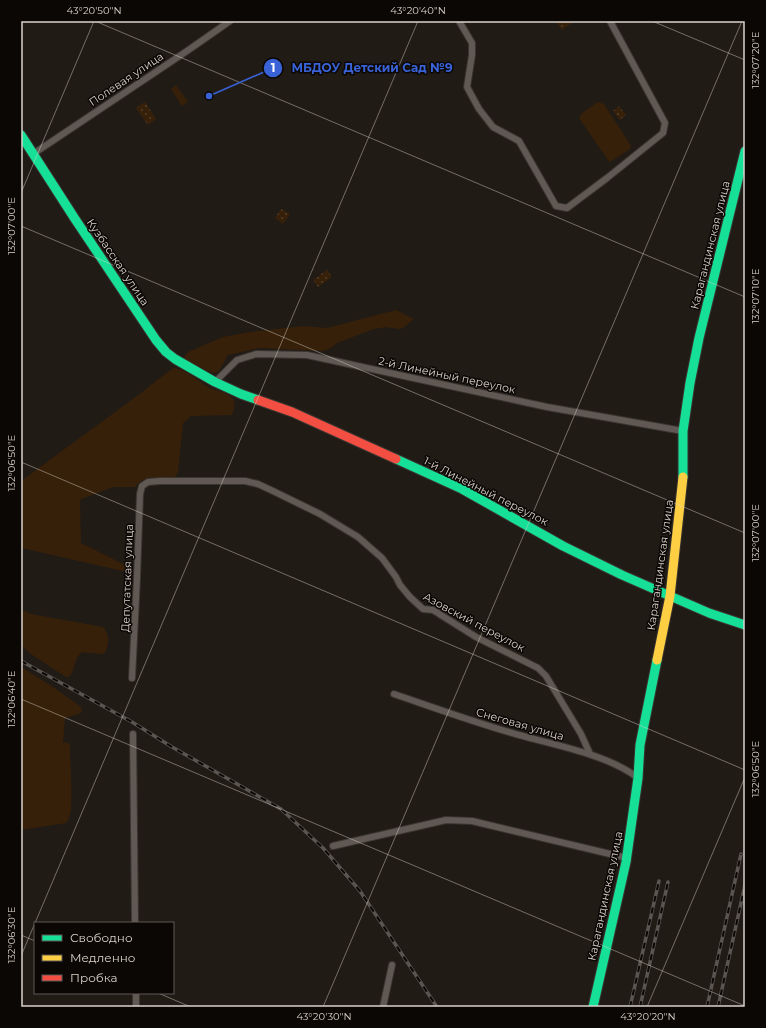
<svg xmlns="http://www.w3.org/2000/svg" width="766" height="1028" viewBox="0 0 766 1028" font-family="Montserrat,sans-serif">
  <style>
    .green { fill: #372009 }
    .park { fill: url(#park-dots) }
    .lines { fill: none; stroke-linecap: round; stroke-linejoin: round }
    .street-casing { stroke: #3a3530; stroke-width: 8 }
    .fast-casing { stroke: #3a3530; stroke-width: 11 }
    .slow-casing { stroke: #3a3530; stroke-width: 11 }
    .jam-casing { stroke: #3a3530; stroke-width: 11 }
    .street { stroke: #605852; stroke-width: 6 }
    .fast { stroke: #16e098; stroke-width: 9 }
    .slow { stroke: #ffcf43; stroke-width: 9 }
    .jam { stroke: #f24e42; stroke-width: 9 }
    .rail-casing { stroke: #5b5550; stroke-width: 3.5 }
    .rail { stroke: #0b0704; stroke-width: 2; stroke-dasharray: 6; stroke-linecap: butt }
    .ticks { fill: none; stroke: #dad2cb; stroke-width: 1; stroke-opacity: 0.45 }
    .labels { text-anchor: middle; stroke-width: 3; stroke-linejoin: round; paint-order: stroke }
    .street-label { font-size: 11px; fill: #dad2cb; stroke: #0b0704 }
    .leader { fill: none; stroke: #3962d6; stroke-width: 1.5 }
    .callout-dot { fill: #3962d6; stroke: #0b0704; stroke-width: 1.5 }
    .mark-label { font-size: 12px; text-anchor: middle; font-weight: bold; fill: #fff }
    .callout-label { font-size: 12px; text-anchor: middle; font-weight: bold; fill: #3962d6; stroke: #0b0704; stroke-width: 3; stroke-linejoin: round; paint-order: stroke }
    .neatline { fill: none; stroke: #dad2cb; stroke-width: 1.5 }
    .ticks-label { font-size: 10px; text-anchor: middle; fill: #dad2cb }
  </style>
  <defs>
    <pattern id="park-dots" width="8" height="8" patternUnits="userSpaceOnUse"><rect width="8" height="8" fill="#372009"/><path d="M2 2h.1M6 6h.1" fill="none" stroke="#53402c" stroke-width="1.8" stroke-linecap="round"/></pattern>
  </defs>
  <rect width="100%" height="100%" fill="#211b16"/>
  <!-- green -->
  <g class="green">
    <polygon points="176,85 188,102 182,106 171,89"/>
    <polygon points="598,102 604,104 631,146 630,149 610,162 608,160 579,118 582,113"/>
    <polygon points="396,310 414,319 403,328 399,329 386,327 374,329 337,343 331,348 323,351 259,348 228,355 219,371 215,373 210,372 196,365 184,361 184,357 188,352 223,337 250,332 304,326 327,328"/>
    <path d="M174,368c14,2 26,15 38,21 6,2 16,4 20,9 4,4 3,13 -1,17l-40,1 -8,7 -5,49 -3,5c-16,3 -29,-5 -40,10h-22l-32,12 -1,3 1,41 46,23 2,5 -2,1 -101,-23h-5v-68l116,-85 32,-25z"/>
    <path d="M21,609l10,5 72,13c7,7 6,17 2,26l-3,1 -20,-2c-8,6 -7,18 -13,25h-3l-38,-25 -7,-8z"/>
    <path d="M21,667l32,20 28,20 1,3 -1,3 -16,5 -2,24 5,1 2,2c-1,14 6,72 -4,78l-45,7z"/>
  </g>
  <!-- park -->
  <g class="park">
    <polygon points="556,21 572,21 573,22 562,30"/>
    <polygon points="145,102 156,119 148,125 136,108"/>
    <polygon points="619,106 626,115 620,120 613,111"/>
    <polygon points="281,209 290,214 283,224 275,218"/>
    <polygon points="327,270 332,277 318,287 313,280"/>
  </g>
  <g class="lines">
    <!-- street casing -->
    <g class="street-casing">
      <g id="street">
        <polyline points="459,21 472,43 472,55 467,87 479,109 493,127 519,141 556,206 567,208 607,178 663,133 665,123 610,21"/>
        <polyline points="33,154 187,51 230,21"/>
        <polyline points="215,382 237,360 256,354 307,355 547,407 683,431"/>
        <polyline points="132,678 137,578 140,494 142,486 148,482 160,481 245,481 258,484 273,491 320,514 358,537 382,558 396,577 400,585 410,597 423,609 433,610 476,637 538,668 546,676 581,734 590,754"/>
        <path d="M394,694c41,14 82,29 125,41 36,10 90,20 119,43"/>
        <polyline points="133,734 135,923"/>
        <polyline points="333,846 446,820 472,821 627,858"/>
        <polyline points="136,993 136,1007"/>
        <polyline points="383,1007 392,965"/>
      </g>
    </g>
    <!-- fast casing -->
    <g class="fast-casing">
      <g id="fast">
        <polyline points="21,135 75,219 156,340 166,352 175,359 215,382 241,394 258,400"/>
        <polyline points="396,459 462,489 563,546 622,575 709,613 745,625"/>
        <polyline points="683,477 683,431 690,383 699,338 745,151"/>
        <polyline points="593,1007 626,862 638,778 640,745 657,660"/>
      </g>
    </g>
    <!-- slow casing -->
    <g class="slow-casing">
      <polyline id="slow" points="657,660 670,596 683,477"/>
    </g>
    <!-- jam casing -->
    <g class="jam-casing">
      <polyline id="jam" points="258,400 292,412 396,459"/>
    </g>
    <!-- street -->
    <use href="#street" class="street"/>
    <!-- fast -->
    <use href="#fast" class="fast"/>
    <!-- slow -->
    <use href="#slow" class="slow"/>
    <!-- jam -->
    <use href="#jam" class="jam"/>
    <!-- rail casing -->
    <g class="rail-casing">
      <g id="rail">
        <polyline points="21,661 132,722 172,747 281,809 323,848 360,891 437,1007"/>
        <polyline points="630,1007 659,881"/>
        <polyline points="640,1007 668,882"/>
        <polyline points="707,1007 741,854"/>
        <polyline points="718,1007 745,885"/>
      </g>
    </g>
    <!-- rail -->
    <use href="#rail" class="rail"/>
  </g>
  <!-- ticks -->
  <path class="ticks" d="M95,21l650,276M652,21l93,39M21,193l73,-172M21,226l724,307M21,462l724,308M21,699l724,307M35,923l383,-902M21,935l14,6M21,956l14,-33M158,993l33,14M323,1007l419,-986M647,1007l98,-230"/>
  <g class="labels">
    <!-- street labels -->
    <g class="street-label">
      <text transform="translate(126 79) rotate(-34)" y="4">Полевая улица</text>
      <text transform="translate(710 245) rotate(-76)" y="4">Карагандинская улица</text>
      <text transform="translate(118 262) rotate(56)" y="4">Кузбасская улица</text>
      <text transform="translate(447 375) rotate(12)" y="4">2-й Линейный переулок</text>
      <text transform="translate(486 491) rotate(27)" y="4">1-й Линейный переулок</text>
      <text transform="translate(660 565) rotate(-82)" y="4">Карагандинская улица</text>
      <text transform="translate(127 578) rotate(-88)" y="4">Депутатская улица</text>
      <text transform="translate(474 622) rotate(28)" y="4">Азовский переулок</text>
      <text transform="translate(520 724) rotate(16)" y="4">Снеговая улица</text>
      <text transform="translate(605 896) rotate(-78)" y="4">Карагандинская улица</text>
    </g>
  </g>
  <!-- callouts -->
  <path class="leader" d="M209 96L273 68"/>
  <g class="callout-dot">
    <circle cx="209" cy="96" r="4"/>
    <circle cx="273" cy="68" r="10"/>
  </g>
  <g class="mark-label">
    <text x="273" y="72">1</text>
  </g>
  <g class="callout-label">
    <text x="372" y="72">МБДОУ Детский Сад №9</text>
  </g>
  <!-- border -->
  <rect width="766" height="1028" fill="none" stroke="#0b0704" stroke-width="44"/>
  <!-- legend -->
  <rect x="34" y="922" width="140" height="72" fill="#0b0704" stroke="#5e5854"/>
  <rect x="42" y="935" width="20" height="6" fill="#16e098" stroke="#5e5854"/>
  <text x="70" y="942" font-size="12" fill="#dad2cb">Свободно</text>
  <rect x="42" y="955" width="20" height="6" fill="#ffcf43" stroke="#5e5854"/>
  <text x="70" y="962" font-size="12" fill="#dad2cb">Медленно</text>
  <rect x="42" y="975" width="20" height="6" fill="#f24e42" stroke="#5e5854"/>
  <text x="70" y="982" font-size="12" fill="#dad2cb">Пробка</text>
  <rect x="22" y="22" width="722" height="984" class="neatline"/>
  <g class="ticks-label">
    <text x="94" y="14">43°20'50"N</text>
    <text x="418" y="14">43°20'40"N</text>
    <text transform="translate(755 60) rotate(-90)" y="4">132°07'20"E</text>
    <text transform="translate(11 226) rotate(-90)" y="4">132°07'00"E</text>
    <text transform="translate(755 296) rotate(-90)" y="4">132°07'10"E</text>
    <text transform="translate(11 463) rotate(-90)" y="4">132°06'50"E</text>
    <text transform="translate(755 533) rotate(-90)" y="4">132°07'00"E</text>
    <text transform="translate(11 699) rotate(-90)" y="4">132°06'40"E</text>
    <text transform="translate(755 769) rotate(-90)" y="4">132°06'50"E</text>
    <text transform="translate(11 935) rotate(-90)" y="4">132°06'30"E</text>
    <text x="324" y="1020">43°20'30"N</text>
    <text x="648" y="1020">43°20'20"N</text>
  </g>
</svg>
